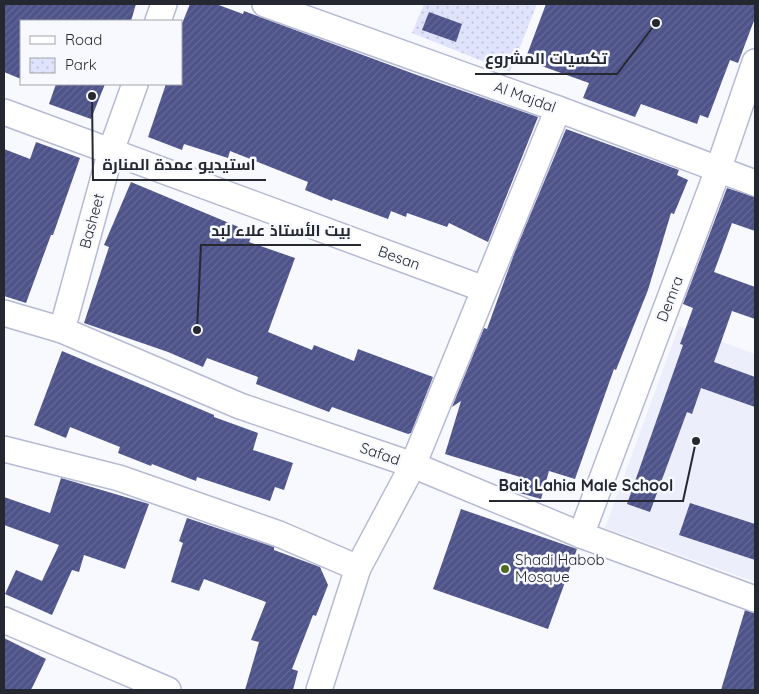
<svg xmlns="http://www.w3.org/2000/svg" width="759" height="694" viewBox="0 0 759 694" font-family="Quicksand,Cairo,sans-serif">
  <style>
    .built { fill: #eceefb }
    .park { fill: url(#park-dots) }
    .building { fill: url(#building-hatch) }
    .lines { fill: none; stroke-linecap: round; stroke-linejoin: round }
    .street-casing { stroke: #b6bad3; stroke-width: 28 }
    .street { stroke: #fff; stroke-width: 25 }
    .poi-dot { fill: #4d6a1f; stroke: #f8f9fe; stroke-width: 2 }
    .labels { text-anchor: middle; stroke-width: 5; stroke-linejoin: round; paint-order: stroke }
    .street-label { font-size: 15px; fill: #262831; stroke: #f8f9fe }
    .poi-label { font-size: 15px; fill: #262831; stroke: #f8f9fe; text-anchor: start }
    .leader { fill: none; stroke: #262831; stroke-width: 2 }
    .callout-dot { fill: #262831; stroke: #f8f9fe; stroke-width: 2 }
    .callout-label { font-size: 16px; text-anchor: middle; font-weight: bold; fill: #262831; stroke: #f8f9fe; stroke-width: 5; stroke-linejoin: round; paint-order: stroke }
  </style>
  <defs>
    <pattern id="park-dots" width="8" height="8" patternUnits="userSpaceOnUse" patternTransform="scale(1.25)"><rect width="8" height="8" fill="#dfe3fb"/><path d="M2 2h.1M6 6h.1" fill="none" stroke="#bfc3d8" stroke-width="1.8" stroke-linecap="round"/></pattern>
    <pattern id="building-hatch" width="6" height="6" patternUnits="userSpaceOnUse" patternTransform="scale(1.25)"><rect width="6" height="6" fill="#4e538a"/><path d="M-1 1l2-2M0 6l6-6M5 7l2-2" fill="none" stroke="#646895"/></pattern>
  </defs>
  <rect width="100%" height="100%" fill="#f8f9fe"/>
  <!-- built -->
  <polygon class="built" points="679,326 755,354 755,582 605,528"/>
  <!-- park -->
  <polygon class="park" points="424,4 537,4 510,72 412,33"/>
  <!-- building -->
  <g class="building">
    <polygon points="4,4 136,4 131,21 21,21 21,79 4,72"/>
    <polygon points="190,4 216,4 243,14 244,11 417,75 538,117 488,242 449,223 447,227 407,213 406,217 391,211 388,219 333,199 332,201 305,190 308,182 230,151 228,158 184,144 182,150 148,137 166,84 181,84 181,26"/>
    <polygon points="546,4 755,4 755,18 738,63 730,60 708,118 700,115 697,124 641,104 635,117 583,98 589,83 525,60"/>
    <polygon points="429,12 462,24 456,42 422,30"/>
    <polygon points="56,84 105,84 91,119 49,104"/>
    <polygon points="566,129 679,170 677,175 688,180 674,214 671,213 648,290 616,370 614,369 575,479 549,471 541,499 516,492 520,477 445,454 461,401 452,407 484,328 487,329 514,254"/>
    <polygon points="36,142 80,158 53,235 51,235 26,303 4,296 4,149 30,159"/>
    <polygon points="131,182 253,233 249,242 295,258 268,332 312,350 314,345 354,361 358,349 433,377 411,433 408,434 332,407 329,412 256,384 258,377 207,358 203,367 168,352 84,323 109,247 104,245"/>
    <polygon points="727,188 755,197 755,231 732,223 714,272 755,287 755,319 732,311 714,362 755,377 755,407 701,388 692,414 687,412 650,512 627,504 683,345 680,344 693,308 683,304"/>
    <polygon points="62,351 214,415 214,417 258,433 253,450 293,463 284,490 275,487 270,501 197,477 196,481 152,464 151,466 118,453 120,447 70,427 66,438 34,425"/>
    <polygon points="61,478 149,504 125,569 84,555 79,572 72,570 52,615 5,594 16,570 42,581 59,545 4,525 4,497 50,513"/>
    <polygon points="690,503 755,524 755,560 679,535"/>
    <polygon points="461,509 577,549 548,629 433,589"/>
    <polygon points="187,518 274,547 274,550 320,567 328,585 316,616 313,615 292,669 298,671 293,690 245,690 259,642 251,640 266,602 204,579 199,591 171,582 183,543 179,541"/>
    <polygon points="745,610 755,613 755,690 721,690"/>
    <polygon points="4,638 46,659 31,690 4,690"/>
  </g>
  <g class="lines">
    <!-- street casing -->
    <g class="street-casing">
      <g id="street">
        <polyline points="265,4 558,109 755,183"/>
        <polyline points="158,21 164,4"/>
        <polyline points="4,112 484,289"/>
        <polyline points="4,313 62,330 240,406 413,465 581,535 755,599"/>
        <polyline points="62,330 111,151 135,84"/>
        <polyline points="4,449 119,478 279,534 358,568"/>
        <polyline points="581,535 718,170 755,62"/>
        <polyline points="4,620 168,690"/>
        <polyline points="319,690 358,568 413,465 558,109"/>
      </g>
    </g>
    <!-- street -->
    <use href="#street" class="street"/>
  </g>
  <!-- markers -->
  <circle class="poi-dot" cx="505" cy="569" r="5"/>
  <g class="labels">
    <!-- street labels -->
    <g class="street-label">
      <text transform="translate(525 97) rotate(20)" y="5">Al Majdal</text>
      <text transform="translate(92 221) rotate(-75)" y="5">Basheet</text>
      <text transform="translate(399 258) rotate(20)" y="5">Besan</text>
      <text transform="translate(670 299) rotate(-69)" y="5">Demra</text>
      <text transform="translate(380 454) rotate(19)" y="5">Safad</text>
    </g>
    <!-- poi labels -->
    <g class="poi-label">
      <text x="515" y="565">Shadi Habob<tspan x="515" dy="17">Mosque</tspan></text>
    </g>
  </g>
  <!-- callouts -->
  <path class="leader" d="M656 23L617 74H475M92 96L93 180H266M197 330L201 245H361M696 441L683 501H489"/>
  <g class="callout-dot">
    <circle cx="656" cy="23" r="5"/>
    <circle cx="92" cy="96" r="5"/>
    <circle cx="197" cy="330" r="5"/>
    <circle cx="696" cy="441" r="5"/>
  </g>
  <g class="callout-label">
    <text x="546" y="64">تكسيات المشروع</text>
    <text x="179" y="170">استيديو عمدة المنارة</text>
    <text x="281" y="236">بيت الأستاذ علاء لبد</text>
    <text x="586" y="491">Bait Lahia Male School</text>
  </g>
  <!-- border -->
  <rect width="759" height="694" fill="none" stroke="#262831" stroke-width="10"/>
  <!-- legend -->
  <rect x="20" y="20" width="162" height="65" fill="#f8f9fe" stroke="#a4a5ac"/>
  <rect x="30" y="36" width="25" height="8" fill="#ffffff" stroke="#a4a5ac"/>
  <text x="65" y="45" font-size="15" fill="#262831">Road</text>
  <rect x="30" y="58" width="25" height="15" fill="url(#park-dots)" stroke="#a4a5ac"/>
  <text x="65" y="70" font-size="15" fill="#262831">Park</text>
</svg>
